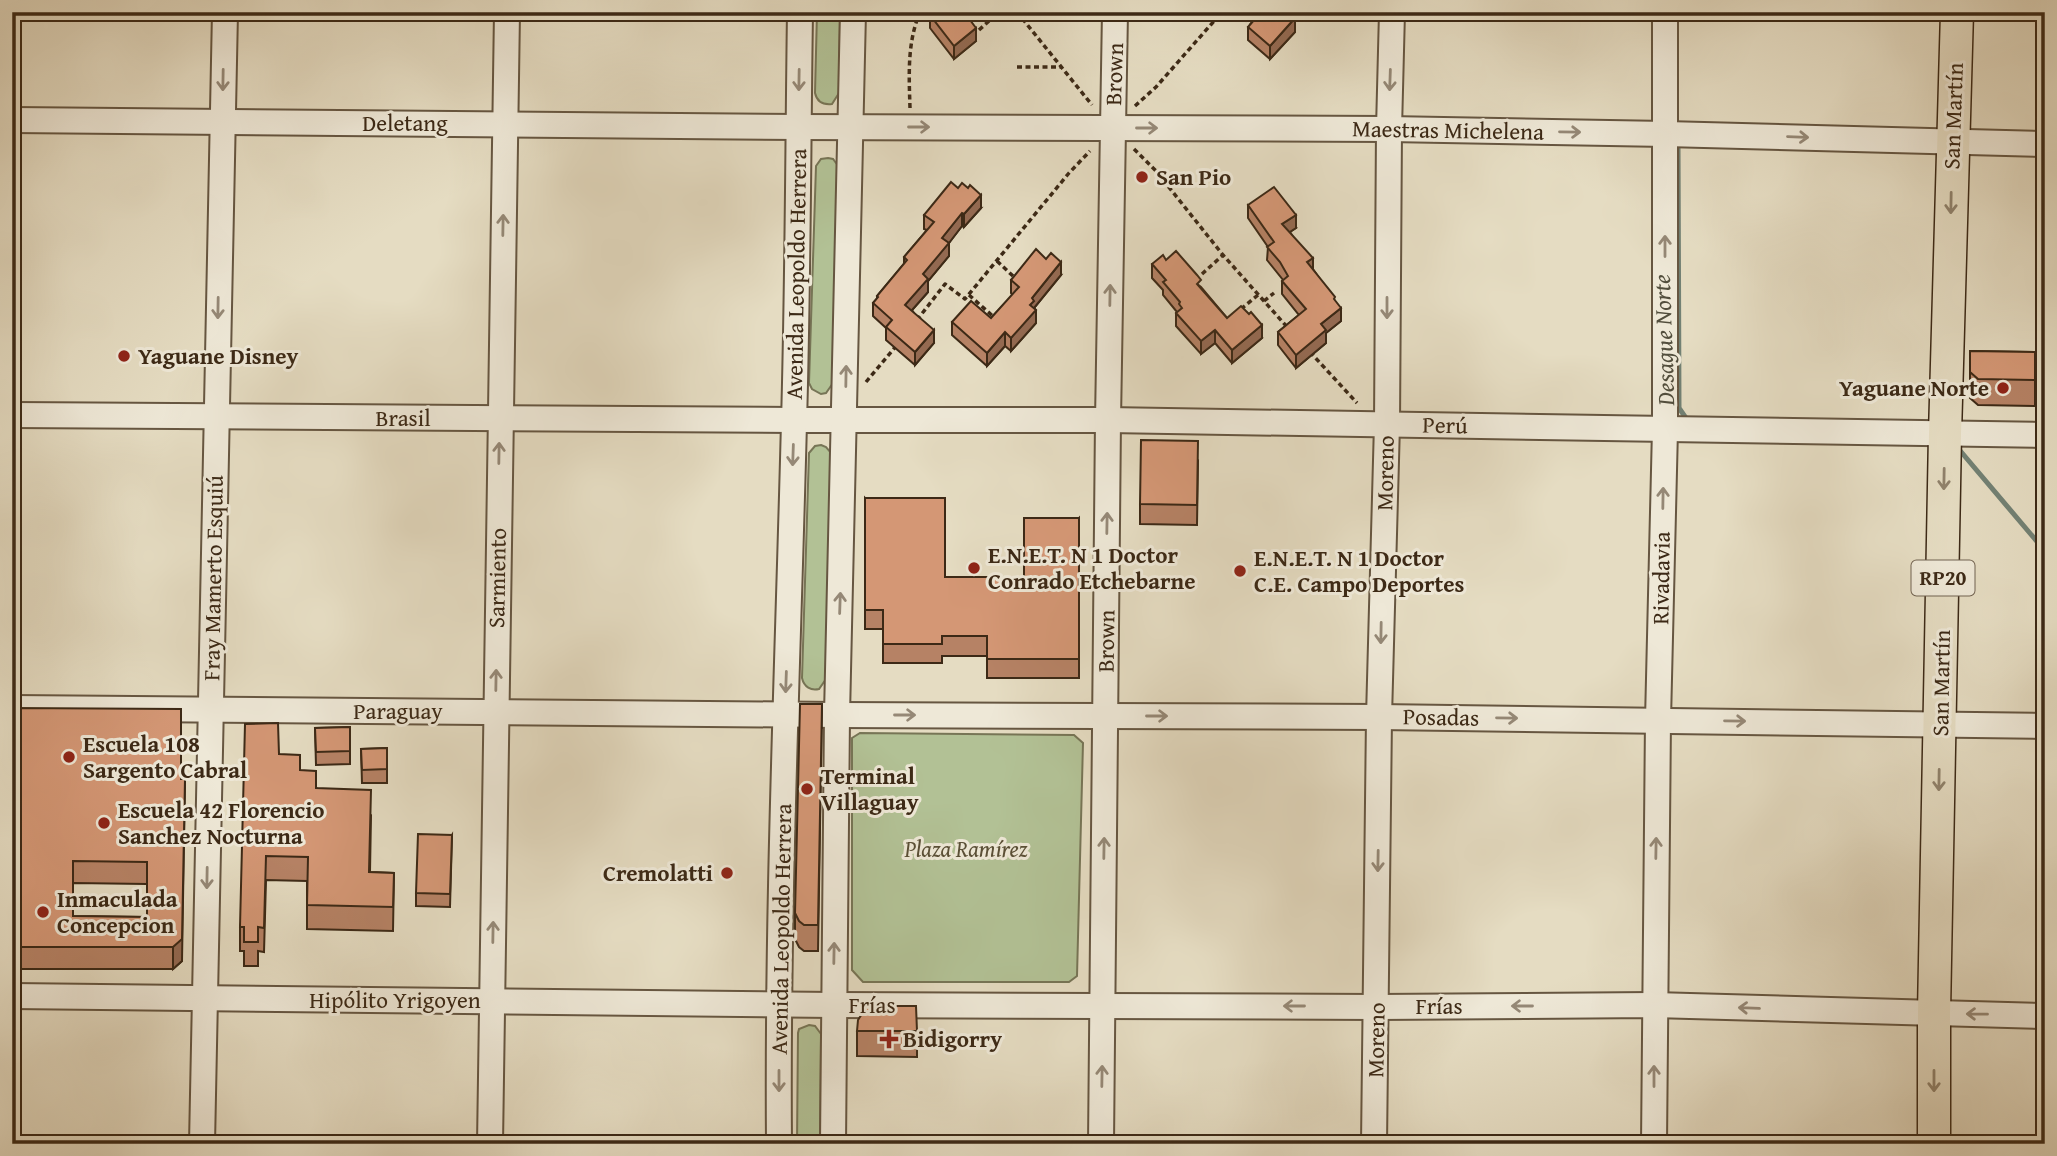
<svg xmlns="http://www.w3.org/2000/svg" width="2057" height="1156" viewBox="0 0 2057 1156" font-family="'Gentium Book Plus',serif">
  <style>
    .green { fill: #b2c195; stroke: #777556; stroke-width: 2 }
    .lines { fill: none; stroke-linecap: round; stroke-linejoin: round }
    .stream { stroke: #728174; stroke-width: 5 }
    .minor-casing { stroke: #665641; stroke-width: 28 }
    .major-casing { stroke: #3c2916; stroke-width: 35 }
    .path { stroke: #3c2916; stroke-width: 3.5; stroke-dasharray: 5 3.5; stroke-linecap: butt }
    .minor { stroke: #eee8d7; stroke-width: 24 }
    .major { stroke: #e5dcc2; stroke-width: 32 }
    .wall { fill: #b68265; stroke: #3c2916; stroke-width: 2; fill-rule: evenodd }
    .shaded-wall { fill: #946a52; stroke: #3c2916; stroke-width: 2 }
    .building { fill: #d49775; stroke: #3c2916; stroke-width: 2; fill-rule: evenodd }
    .oneway { stroke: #958876 }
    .oneway2 { stroke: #90826c }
    .poi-dot { fill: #8f2418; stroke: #eee8d7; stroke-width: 2.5 }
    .labels { text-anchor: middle; stroke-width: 6; stroke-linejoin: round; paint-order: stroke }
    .shield { fill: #eee8d7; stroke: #716250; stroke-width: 2 }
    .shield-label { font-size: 21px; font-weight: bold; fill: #3c2916 }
    .street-label { font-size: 23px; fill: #3c2916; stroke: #eee8d7 }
    .poi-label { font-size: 23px; font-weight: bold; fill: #3c2916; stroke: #eee8d7; text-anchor: start }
    .park-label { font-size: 23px; font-style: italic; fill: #5a4f36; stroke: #eee8d7 }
    .water-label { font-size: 24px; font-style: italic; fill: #524e3d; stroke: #eee8d7 }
  </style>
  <rect width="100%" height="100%" fill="#e5dcc2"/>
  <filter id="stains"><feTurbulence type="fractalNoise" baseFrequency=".00286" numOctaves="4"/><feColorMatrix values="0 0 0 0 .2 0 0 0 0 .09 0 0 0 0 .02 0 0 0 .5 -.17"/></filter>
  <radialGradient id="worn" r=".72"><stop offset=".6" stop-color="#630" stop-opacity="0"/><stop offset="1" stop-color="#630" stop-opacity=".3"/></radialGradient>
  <!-- green -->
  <g class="green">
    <path d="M817,12h23l-1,81 -7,11c-9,1 -15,-2 -17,-11z"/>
    <polygon points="828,158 833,159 839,167 833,383 826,393 821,394 812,389 809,383 816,166 821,159"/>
    <path d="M821,445l5,2 6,7 -6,225 -7,10c-8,2 -15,-2 -17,-11l7,-225 6,-7z"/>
    <polygon points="860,733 1074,735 1083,743 1077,976 1069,982 863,982 852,970 852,738"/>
    <polygon points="809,1025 815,1026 821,1034 820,1144 797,1144 798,1033 799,1029"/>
  </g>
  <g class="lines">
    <!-- stream -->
    <g class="stream">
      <polyline points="1678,144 1679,408 1688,421"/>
      <polyline points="1957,447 2045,551"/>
    </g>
    <!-- minor casing -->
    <g class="minor-casing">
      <g id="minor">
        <polyline points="12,120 799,127 1389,129 1666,134 2045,144"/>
        <polyline points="12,415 794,420 1108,420 2045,435"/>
        <polyline points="12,708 837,715 1379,717 2045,726"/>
        <polyline points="12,996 834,1005 1377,1007 1654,1005 2045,1016"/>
        <polyline points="202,1144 225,12"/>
        <polyline points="490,1144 507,12"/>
        <path d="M779,1144c-2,-241 9,-482 15,-722 4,-137 4,-273 6,-410"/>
        <polyline points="833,1144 837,715 853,12"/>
        <polyline points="1101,1144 1108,420 1115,12"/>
        <polyline points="1374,1144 1379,717 1387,424 1389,129 1392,12"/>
        <polyline points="1654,1144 1658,720 1665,429 1665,12"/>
      </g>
    </g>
    <!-- major casing -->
    <g class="major-casing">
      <polyline id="major" points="1934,1144 1934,1013 1945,434 1957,12"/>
    </g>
    <!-- path -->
    <g class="path">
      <polyline points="1017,12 1092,105"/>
      <polyline points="1237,12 1252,25"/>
      <polyline points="979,30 999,12"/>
      <polyline points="1017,67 1061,67"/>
      <polyline points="1135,106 1156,87 1222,12"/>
      <path d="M910,108c-1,-33 -3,-65 10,-96"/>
      <polyline points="1134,149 1156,171 1223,255 1288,328"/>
      <polyline points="997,261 1014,277"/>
      <polyline points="1202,274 1223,255"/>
      <polyline points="969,295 995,318"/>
      <polyline points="1264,301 1274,293"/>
      <polyline points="1241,309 1258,295"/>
      <polyline points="917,320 945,284 965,299 1069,173 1090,151"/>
      <polyline points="1310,352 1357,403"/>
      <polyline points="866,382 897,345"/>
    </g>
    <!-- minor -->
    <use href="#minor" class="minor"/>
    <!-- major -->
    <use href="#major" class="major"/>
  </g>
  <!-- wall -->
  <g class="wall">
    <polygon points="928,12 964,12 976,41 954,59 930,28 930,15"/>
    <polygon points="1294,18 1295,32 1270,59 1248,40 1248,27"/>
    <polygon points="1248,205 1296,228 1290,232 1313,269 1335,301 1341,321 1326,333 1326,343 1296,368 1278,345 1278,332 1299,315 1282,294 1282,281 1283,280 1267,260 1268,247 1248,218"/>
    <polygon points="981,208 964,227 962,226 949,243 949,256 928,281 928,292 912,310 934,343 915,365 886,340 886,328 873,316 873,303 877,299 877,296 904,264 904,257 927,230 924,229 924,215"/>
    <polygon points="1166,260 1201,287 1227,318 1262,338 1232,363 1215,343 1201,354 1176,326 1176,313 1177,312 1163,295 1163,290 1152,278 1152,264"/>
    <polygon points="1061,275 1034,308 1036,323 1011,351 1005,346 987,366 952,335 952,322 991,318 1013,295 1011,293 1011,280"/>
    <polygon points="1970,351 2035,352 2035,406 1978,405 1970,398"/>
    <polygon points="1198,461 1197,525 1140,524 1140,504"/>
    <polygon points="865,498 945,577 1024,577 1079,518 1079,678 987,678 987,656 942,656 942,663 883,663 883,629 865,629"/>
    <polygon points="822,704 818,951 804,951 799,947 795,939 795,913"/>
    <path d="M12,708l169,71 1,182 -9,8h-161zM73,883l74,1v33l-74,-1z"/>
    <polygon points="350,727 350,764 316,765 315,728"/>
    <polygon points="387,748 387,783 362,783 361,749"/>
    <polygon points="279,754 300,770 316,788 371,815 370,872 394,873 393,931 307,929 307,881 266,880 264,952 258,951 258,966 244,966 244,951 240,951 240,927"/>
    <polygon points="452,835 450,907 416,906 416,893"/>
    <polygon points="857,1031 917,1031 917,1057 857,1056"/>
  </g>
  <!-- shaded-wall -->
  <g class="shaded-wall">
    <polygon points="1288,12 1300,12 1288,25"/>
    <polygon points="1295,18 1295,32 1270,59 1270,46"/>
    <polygon points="976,28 976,41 954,59 954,46"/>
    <polygon points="981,195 981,208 964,227 964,214"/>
    <polygon points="962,213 962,226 949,243 949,256 928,281 928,292 905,318 905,305 942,238"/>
    <polygon points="1296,215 1296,228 1282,237 1282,224"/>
    <polygon points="1313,258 1313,271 1307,262"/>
    <polygon points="1061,262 1061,275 1034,308 1036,310 1036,323 1011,351 1011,338 1030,305 1032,298"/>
    <polygon points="1341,308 1341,321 1326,333 1326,343 1296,368 1296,355 1321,324"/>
    <polygon points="1262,325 1262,338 1232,363 1232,350"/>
    <polygon points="934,330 934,343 915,365 915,352"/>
    <polygon points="1215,330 1215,343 1201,354 1201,341"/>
    <polygon points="1005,332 1005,346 987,366 987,353"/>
    <polygon points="185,779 182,961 173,969 173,947"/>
  </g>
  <!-- building -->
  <g class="building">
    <polygon points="933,12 964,12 976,28 954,46 930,15"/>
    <polygon points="1261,12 1288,12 1295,18 1270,46 1248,27"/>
    <polygon points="951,182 958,188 962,183 968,188 970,185 981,195 964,214 962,213 942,238 949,243 923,274 928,279 905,305 934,330 915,352 886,327 892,320 873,303 878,297 877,296 907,260 904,257 934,222 924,215"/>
    <polygon points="1274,187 1296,215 1282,224 1313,258 1307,262 1335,297 1334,299 1341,308 1321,324 1326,330 1296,355 1278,332 1306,309 1282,281 1288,276 1280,262 1267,247 1274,242 1248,205"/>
    <polygon points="1036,249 1046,259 1051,253 1061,262 1032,298 1034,301 1030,305 1036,310 1011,338 1005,332 987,353 952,322 971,301 991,318 1019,287 1011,280"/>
    <polygon points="1176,251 1197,275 1201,280 1197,284 1227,318 1241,306 1249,314 1251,312 1262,325 1232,350 1215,330 1201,341 1176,313 1182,308 1179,304 1180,302 1163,282 1166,280 1152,264 1163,255 1166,260"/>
    <polygon points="1970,351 2035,352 2035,380 1978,379 1970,372"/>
    <polygon points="1141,440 1198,441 1197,505 1140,504"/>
    <polygon points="865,498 945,498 945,577 1024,577 1024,518 1079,518 1079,659 987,659 987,636 942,636 942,644 883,644 883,610 865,610"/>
    <polygon points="800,704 822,704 818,925 804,925 799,921 795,913"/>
    <path d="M12,708l169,1v70h4l-3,160 -9,8h-161zM73,861l74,1v55l-74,-1z"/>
    <polygon points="278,723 279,754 300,755 300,770 316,771 316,788 371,790 369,872 394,873 393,907 307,905 308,857 266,856 264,928 258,927 258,942 244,942 244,927 240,927 245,724"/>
    <polygon points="350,727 350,751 316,752 315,728"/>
    <polygon points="387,748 387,769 362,770 361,749"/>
    <polygon points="418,834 452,835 450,894 416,893"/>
    <polygon points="867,1006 916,1006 917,1031 857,1031 858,1020"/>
  </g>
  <!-- one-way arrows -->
  <defs><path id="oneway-shaft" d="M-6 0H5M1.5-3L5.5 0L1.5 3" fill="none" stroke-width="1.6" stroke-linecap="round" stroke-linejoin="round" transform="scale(1.75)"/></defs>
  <g class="oneway">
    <use href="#oneway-shaft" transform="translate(223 80) rotate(91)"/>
    <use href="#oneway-shaft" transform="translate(799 80) rotate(91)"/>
    <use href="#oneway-shaft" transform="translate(1390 80) rotate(92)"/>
    <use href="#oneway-shaft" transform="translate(919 127)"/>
    <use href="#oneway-shaft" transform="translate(1147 128)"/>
    <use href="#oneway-shaft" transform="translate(1570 132) rotate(1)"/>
    <use href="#oneway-shaft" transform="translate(1798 137) rotate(2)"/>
    <use href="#oneway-shaft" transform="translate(503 225) rotate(-89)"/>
    <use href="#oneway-shaft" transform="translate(1665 246) rotate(-90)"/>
    <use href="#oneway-shaft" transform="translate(1110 295) rotate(-89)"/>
    <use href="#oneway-shaft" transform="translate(218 308) rotate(91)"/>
    <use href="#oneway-shaft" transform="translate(1387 308) rotate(90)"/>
    <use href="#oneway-shaft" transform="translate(846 376) rotate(-89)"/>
    <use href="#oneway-shaft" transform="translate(499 453) rotate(-89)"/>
    <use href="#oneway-shaft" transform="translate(793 455) rotate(92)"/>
    <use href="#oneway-shaft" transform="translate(1663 498) rotate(-89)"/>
    <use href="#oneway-shaft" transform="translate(1107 523) rotate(-89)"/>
    <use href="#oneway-shaft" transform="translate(840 603) rotate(-88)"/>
    <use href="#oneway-shaft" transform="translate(1381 633) rotate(91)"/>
    <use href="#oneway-shaft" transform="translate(496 680) rotate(-89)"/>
    <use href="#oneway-shaft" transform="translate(786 682) rotate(92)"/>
    <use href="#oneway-shaft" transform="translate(905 715)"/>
    <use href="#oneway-shaft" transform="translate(1157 716)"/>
    <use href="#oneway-shaft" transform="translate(1507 718) rotate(1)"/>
    <use href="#oneway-shaft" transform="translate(1735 721) rotate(1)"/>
    <use href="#oneway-shaft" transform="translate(1104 848) rotate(-89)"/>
    <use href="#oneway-shaft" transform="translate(1656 848) rotate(-89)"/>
    <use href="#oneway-shaft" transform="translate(1378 861) rotate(91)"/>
    <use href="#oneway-shaft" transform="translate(207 878) rotate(91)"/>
    <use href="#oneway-shaft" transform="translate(493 932) rotate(-89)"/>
    <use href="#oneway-shaft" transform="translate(834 953) rotate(-89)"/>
    <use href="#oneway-shaft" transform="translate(1294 1006) rotate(-180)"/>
    <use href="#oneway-shaft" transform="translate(1522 1006) rotate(180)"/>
    <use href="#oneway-shaft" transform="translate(1749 1008) rotate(-178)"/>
    <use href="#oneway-shaft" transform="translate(1977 1014) rotate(-179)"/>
    <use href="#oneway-shaft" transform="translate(1102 1076) rotate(-89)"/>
    <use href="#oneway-shaft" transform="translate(1654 1076) rotate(-90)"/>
    <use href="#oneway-shaft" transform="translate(779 1081) rotate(90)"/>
  </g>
  <g class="oneway2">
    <use href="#oneway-shaft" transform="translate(1951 203) rotate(91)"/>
    <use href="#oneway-shaft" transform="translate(1944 479) rotate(91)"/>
    <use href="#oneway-shaft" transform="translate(1939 780) rotate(91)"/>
    <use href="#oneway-shaft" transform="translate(1934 1081) rotate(90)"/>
  </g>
  <!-- markers -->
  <g class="poi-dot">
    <circle cx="1142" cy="177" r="7"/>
    <circle cx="124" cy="356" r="7"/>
    <circle cx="2003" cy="388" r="7"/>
    <circle cx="974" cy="568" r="7"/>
    <circle cx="1240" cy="571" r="7"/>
    <circle cx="69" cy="757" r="7"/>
    <circle cx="807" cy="789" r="7"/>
    <circle cx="104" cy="823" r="7"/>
    <circle cx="727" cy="873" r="7"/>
    <circle cx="43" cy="912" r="7"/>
    <path d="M885.5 1028.5h7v7h7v7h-7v7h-7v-7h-7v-7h7z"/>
  </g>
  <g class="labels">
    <!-- shield labels -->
    <rect class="shield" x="1911.5" y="560.5" width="63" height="35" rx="5"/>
    <g class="shield-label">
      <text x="1943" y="585">RP20</text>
    </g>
    <!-- street labels -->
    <g class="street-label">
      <text transform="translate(1114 74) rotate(-88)" y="8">Brown</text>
      <text transform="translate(1953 116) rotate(-88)" y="8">San Martín</text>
      <text x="405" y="131">Deletang</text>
      <text transform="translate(1448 130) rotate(1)" y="8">Maestras Michelena</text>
      <text transform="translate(796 274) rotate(-89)" y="8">Avenida Leopoldo Herrera</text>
      <text x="403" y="426">Brasil</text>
      <text transform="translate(1445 425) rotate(1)" y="8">Perú</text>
      <text transform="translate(1385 473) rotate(-89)" y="8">Moreno</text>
      <text transform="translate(213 578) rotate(-89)" y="8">Fray Mamerto Esquiú</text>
      <text transform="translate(497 578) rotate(-89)" y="8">Sarmiento</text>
      <text transform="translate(1661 578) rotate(-89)" y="8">Rivadavia</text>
      <text transform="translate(1106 641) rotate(-89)" y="8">Brown</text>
      <text transform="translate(1941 683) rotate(-89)" y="8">San Martín</text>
      <text x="398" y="719">Paraguay</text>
      <text transform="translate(1441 717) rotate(1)" y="8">Posadas</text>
      <text transform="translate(781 929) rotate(-89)" y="8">Avenida Leopoldo Herrera</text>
      <text x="395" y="1008">Hipólito Yrigoyen</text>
      <text x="872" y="1013">Frías</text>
      <text x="1439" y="1014">Frías</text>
      <text transform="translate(1376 1040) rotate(-89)" y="8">Moreno</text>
    </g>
    <!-- poi labels -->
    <g class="poi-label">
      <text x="1156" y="185">San Pio</text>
      <text x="138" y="364">Yaguane Disney</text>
      <text x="1989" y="396" text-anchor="end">Yaguane Norte</text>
      <text x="988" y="563">E.N.E.T. N 1 Doctor<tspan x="988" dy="26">Conrado Etchebarne</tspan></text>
      <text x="1254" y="566">E.N.E.T. N 1 Doctor<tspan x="1254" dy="26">C.E. Campo Deportes</tspan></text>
      <text x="83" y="752">Escuela 108<tspan x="83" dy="26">Sargento Cabral</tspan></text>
      <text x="821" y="784">Terminal<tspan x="821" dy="26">Villaguay</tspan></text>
      <text x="118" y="818">Escuela 42 Florencio<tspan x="118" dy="26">Sanchez Nocturna</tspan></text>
      <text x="713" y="881" text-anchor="end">Cremolatti</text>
      <text x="57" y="907">Inmaculada<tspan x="57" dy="26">Concepcion</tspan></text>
      <text x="903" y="1047">Bidigorry</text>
    </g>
    <!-- park labels -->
    <g class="park-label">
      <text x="966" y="857">Plaza Ramírez</text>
    </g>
    <!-- water labels -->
    <g class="water-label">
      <text transform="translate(1664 340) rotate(-92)" y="8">Desague Norte</text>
    </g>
  </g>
  <!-- margin -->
  <rect width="2057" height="1156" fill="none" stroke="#e5dcc2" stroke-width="42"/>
  <rect x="14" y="14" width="2029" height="1128" fill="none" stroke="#3c2916" stroke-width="3.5"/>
  <rect x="21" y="21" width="2015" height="1114" fill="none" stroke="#3c2916" stroke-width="2"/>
  <rect width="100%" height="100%" filter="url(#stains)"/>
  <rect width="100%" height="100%" fill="url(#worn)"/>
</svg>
